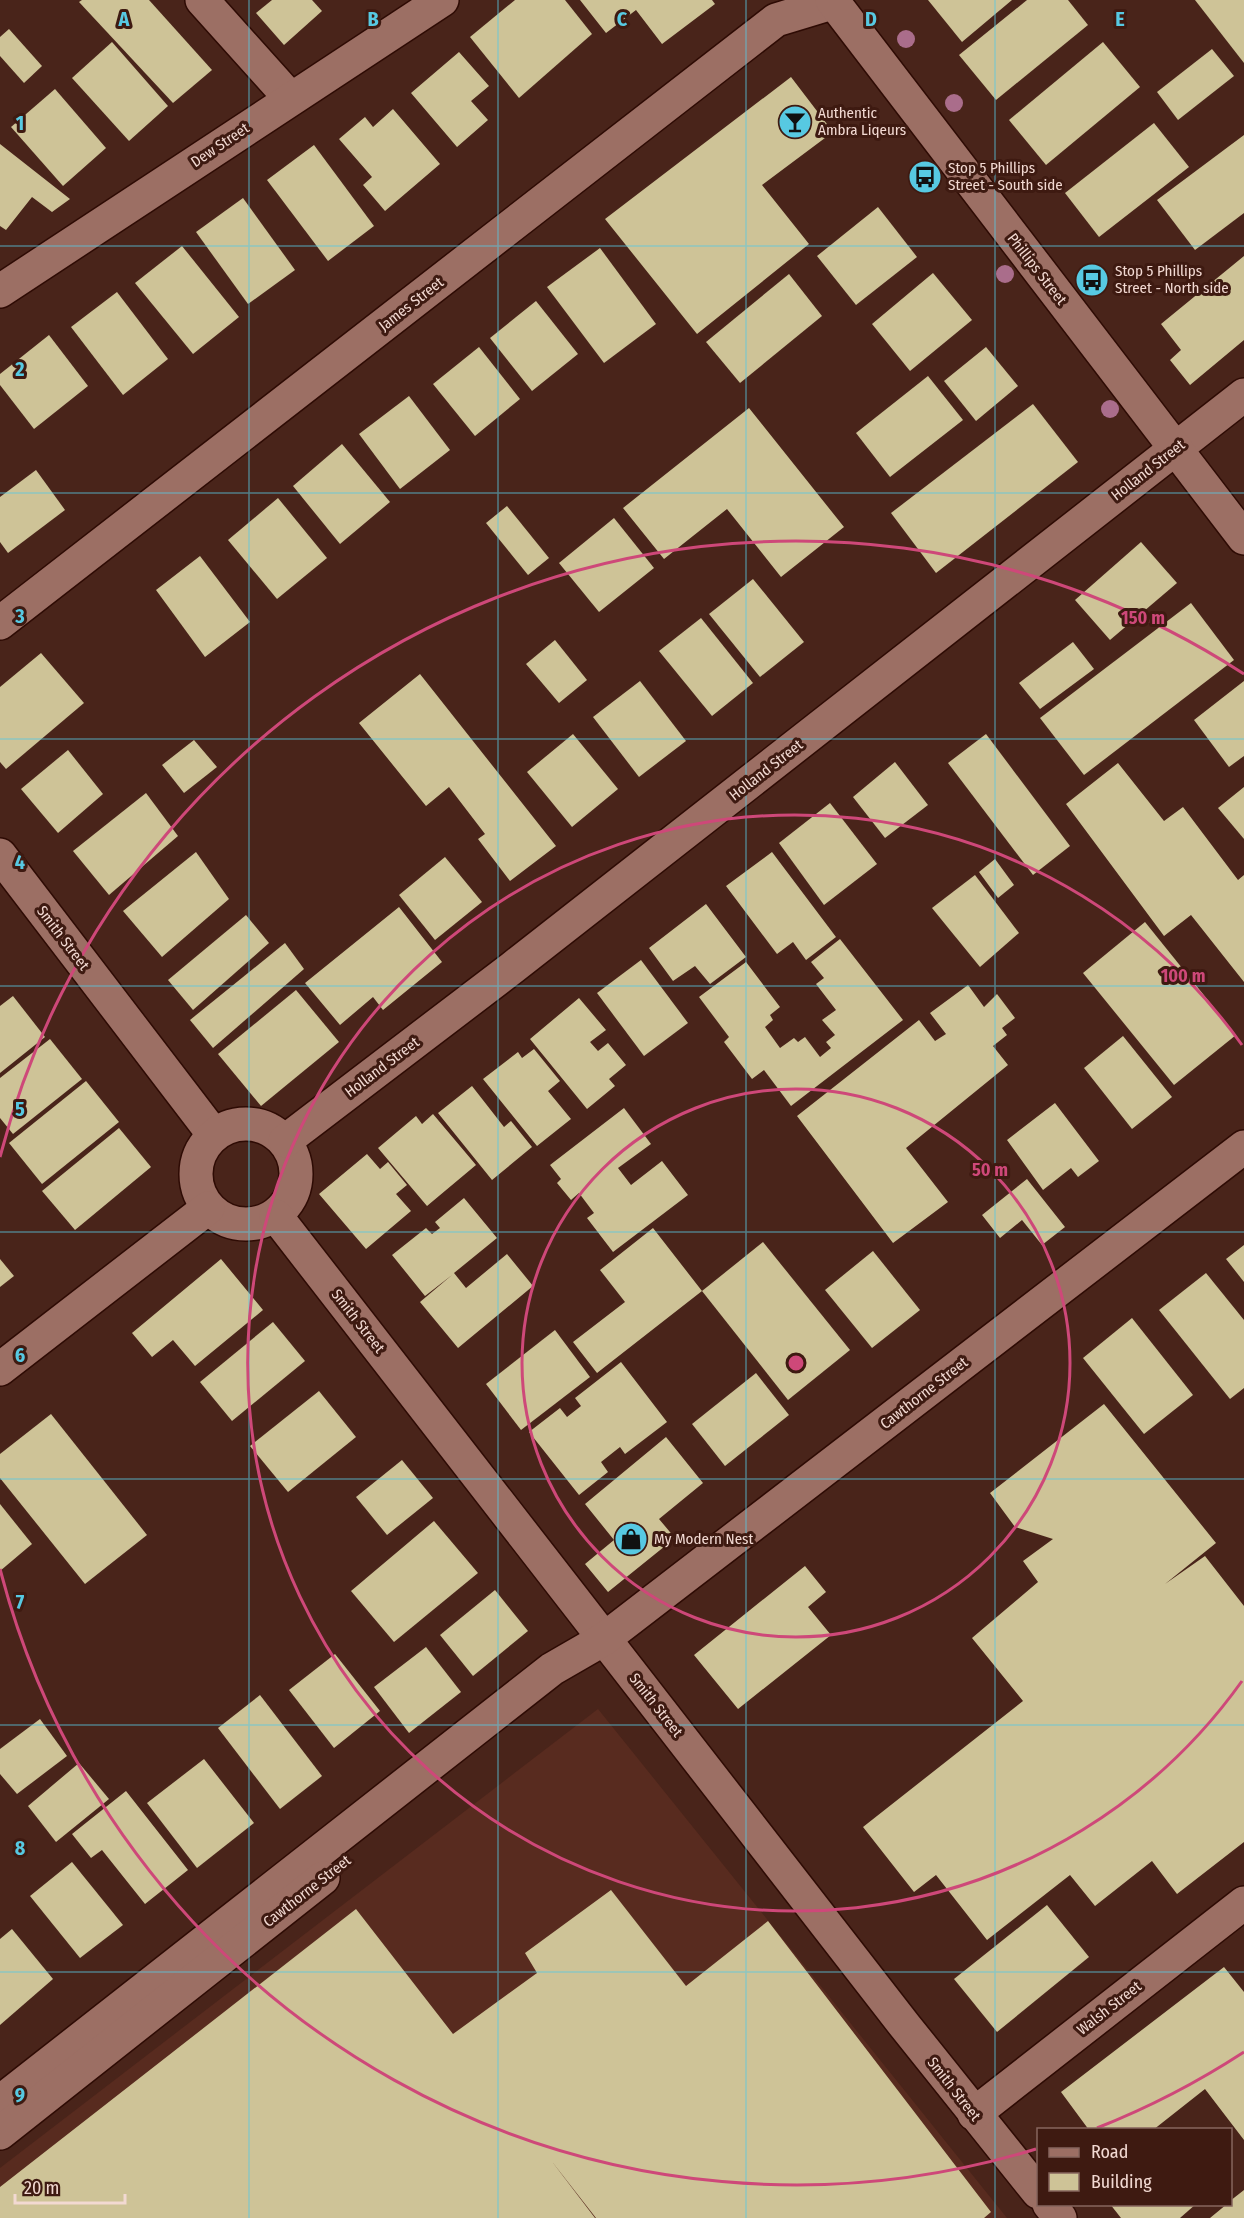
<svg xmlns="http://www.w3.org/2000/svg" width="1244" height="2218" viewBox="0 0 1244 2218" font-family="'Fira Sans Condensed',sans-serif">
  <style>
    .built { fill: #582b1f }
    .building { fill: #cec397 }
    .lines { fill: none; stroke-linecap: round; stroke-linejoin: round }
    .minor-casing { stroke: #2e0b04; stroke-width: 36 }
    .tertiary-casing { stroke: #2e0b04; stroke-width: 36 }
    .minor { stroke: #9c6f64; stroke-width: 33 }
    .tertiary { stroke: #9c6f64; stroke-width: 33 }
    .tree { fill: #aa6d8b }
    .grid { fill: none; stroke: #57c9e2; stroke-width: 1.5; stroke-opacity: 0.55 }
    .ring { fill: none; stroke: #ce4879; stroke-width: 3 }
    .labels { text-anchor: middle; stroke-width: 6; stroke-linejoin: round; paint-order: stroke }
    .poi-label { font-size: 15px; fill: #f2d9d2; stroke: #3e1a11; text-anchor: start }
    .street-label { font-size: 15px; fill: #f2d9d2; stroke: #3e1a11 }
    .grid-label { font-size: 20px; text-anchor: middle; font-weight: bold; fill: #57c9e2; stroke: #3e1a11; stroke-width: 6; stroke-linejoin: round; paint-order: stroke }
    .centre { fill: #ce4879; stroke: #3e1a11; stroke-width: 3 }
    .ring-label { font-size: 18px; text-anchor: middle; font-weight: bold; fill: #ce4879; stroke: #3e1a11; stroke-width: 6; stroke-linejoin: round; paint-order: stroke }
  </style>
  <rect width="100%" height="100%" fill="#49241a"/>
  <!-- built -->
  <polygon class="built" points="598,1709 1007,2218 0,2218 0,2168"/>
  <!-- building -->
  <g class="building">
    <polygon points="82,0 149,0 212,70 173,103 79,2"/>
    <polygon points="272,0 312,0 322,11 284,45 256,13"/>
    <polygon points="515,0 565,0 592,34 519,98 470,37"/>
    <polygon points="580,0 712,0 715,4 662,44 636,10 606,33"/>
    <polygon points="928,0 1012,0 962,42"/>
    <polygon points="1027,0 1068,0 1088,25 996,100 959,55"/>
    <polygon points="1195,0 1244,0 1244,63"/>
    <polygon points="9,29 42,66 24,83 0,56 0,37"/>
    <polygon points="112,42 168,106 129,141 72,78"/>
    <polygon points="1103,42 1140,87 1046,165 1009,120"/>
    <polygon points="1212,49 1234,76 1178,120 1157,92"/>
    <polygon points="459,52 489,86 471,101 488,120 457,147 411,93"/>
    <polygon points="791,77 833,132 762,185 809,244 697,334 605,219"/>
    <polygon points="55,89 106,148 63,186 11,127"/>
    <polygon points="393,109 440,164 385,211 363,185 372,177 339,139 365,117 373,127"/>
    <polygon points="1154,123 1189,167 1099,237 1065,193"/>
    <polygon points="1244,135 1244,213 1195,250 1157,200"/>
    <polygon points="0,144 70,199 52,212 32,197 6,230 0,226"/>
    <polygon points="314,145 374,226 328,261 267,180"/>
    <polygon points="243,198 295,270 248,304 196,232"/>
    <polygon points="878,207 917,257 856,305 817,256"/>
    <polygon points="182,246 239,317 193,354 135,283"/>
    <polygon points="600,248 656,324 604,363 547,287"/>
    <polygon points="1244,256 1244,340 1190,385 1170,360 1181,350 1161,324"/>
    <polygon points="933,273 972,320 910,371 872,324"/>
    <polygon points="789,274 822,316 740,383 706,342"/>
    <polygon points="117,292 168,359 123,395 71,327"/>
    <polygon points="536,301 578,354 532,391 490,338"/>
    <polygon points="49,335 88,386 34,429 0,385 0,374"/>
    <polygon points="479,347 520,399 475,436 433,384"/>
    <polygon points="986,347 1018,386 976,421 944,381"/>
    <polygon points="928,376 963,420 890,477 856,433"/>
    <polygon points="409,396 450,450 400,489 359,434"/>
    <polygon points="1033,404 1078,462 936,573 891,513"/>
    <polygon points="749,408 844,527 781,577 727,509 664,559 623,508"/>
    <polygon points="342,444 390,502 340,544 293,486"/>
    <polygon points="36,470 65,510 8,553 0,542 0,497"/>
    <polygon points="278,498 327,558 277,599 228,540"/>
    <polygon points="507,506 549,558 528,575 486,523"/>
    <polygon points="614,518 654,568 599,612 559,563"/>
    <polygon points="1141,542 1177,583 1110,640 1075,600"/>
    <polygon points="200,556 250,622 205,657 156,590"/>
    <polygon points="753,579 804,642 760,677 709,614"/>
    <polygon points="1191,603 1234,660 1084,775 1040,718"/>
    <polygon points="701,618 753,683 712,716 659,651"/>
    <polygon points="555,640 587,680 559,703 526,664"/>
    <polygon points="1073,642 1094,669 1040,709 1019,683"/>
    <polygon points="41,653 84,703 6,769 0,762 0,687"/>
    <polygon points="420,674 556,846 510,881 478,839 485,834 449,787 426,806 359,723"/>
    <polygon points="640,681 686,741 639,777 593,717"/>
    <polygon points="1244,681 1244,756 1229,767 1194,720"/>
    <polygon points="573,734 618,789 572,827 527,772"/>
    <polygon points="986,734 1070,846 1033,875 948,763"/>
    <polygon points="194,740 217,767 184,793 162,765"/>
    <polygon points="68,750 103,794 58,833 21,789"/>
    <polygon points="895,762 928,805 885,838 853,797"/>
    <polygon points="1118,763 1164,821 1183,807 1238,880 1244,875 1244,982 1191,915 1164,936 1066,804"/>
    <polygon points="1244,787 1244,839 1218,808"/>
    <polygon points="146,793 178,836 109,895 73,851"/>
    <polygon points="830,803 877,864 824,905 779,843"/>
    <polygon points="196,852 229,899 162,957 123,911"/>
    <polygon points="772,852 836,937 806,960 793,942 777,954 726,886"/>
    <polygon points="445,857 482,902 435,940 399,895"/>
    <polygon points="995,859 1014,885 998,898 979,872"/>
    <polygon points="975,875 1019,933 980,967 932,908"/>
    <polygon points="706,904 746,957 710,984 695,966 673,981 649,948"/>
    <polygon points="399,907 442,962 383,1010 373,997 340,1025 305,983"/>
    <polygon points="246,915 269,943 193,1010 168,980"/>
    <polygon points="1145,922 1236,1035 1174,1085 1083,973"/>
    <polygon points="840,939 903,1020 791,1106 764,1070 752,1079 724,1042 729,1037 699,997 746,962 780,1007 770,1015 773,1020 765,1027 780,1048 794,1038 798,1042 805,1037 820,1057 831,1048 826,1042 835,1035 822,1020 836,1010 816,984 824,978 811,962"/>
    <polygon points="285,943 304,969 213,1048 190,1020"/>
    <polygon points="641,960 688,1023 644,1056 597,993"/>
    <polygon points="968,985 984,1007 997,994 1015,1018 1002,1028 1007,1035 993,1046 1008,1065 906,1148 948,1202 893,1243 797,1116 919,1020 935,1041 946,1034 930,1013"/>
    <polygon points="296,990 339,1042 261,1106 218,1054"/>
    <polygon points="13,996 45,1037 0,1073 0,1006"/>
    <polygon points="579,998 606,1030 590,1042 598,1051 608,1043 626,1065 609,1079 615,1086 587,1109 530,1039"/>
    <polygon points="1123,1036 1172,1097 1132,1129 1084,1068"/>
    <polygon points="50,1039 82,1079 13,1134 0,1118 0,1078"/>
    <polygon points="534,1049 560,1081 548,1091 571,1119 537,1146 483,1079 518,1052 522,1058"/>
    <polygon points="86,1081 119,1122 42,1184 9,1143"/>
    <polygon points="472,1086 504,1127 511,1121 532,1147 492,1180 438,1113"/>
    <polygon points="1055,1103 1099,1161 1078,1177 1071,1168 1043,1190 1007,1140"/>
    <polygon points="624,1108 651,1144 618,1168 631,1185 662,1161 688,1195 613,1252 587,1218 594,1213 579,1193 571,1200 557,1183 561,1179 550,1165"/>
    <polygon points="433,1114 476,1165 427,1206 378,1148 416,1116 422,1124"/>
    <polygon points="119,1128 151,1167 75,1230 42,1191"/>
    <polygon points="367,1154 380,1169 388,1162 407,1185 396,1194 411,1211 366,1249 319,1194"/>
    <polygon points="1027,1179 1065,1227 1042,1245 1022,1220 1000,1238 982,1215"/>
    <polygon points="464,1198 497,1238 454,1273 466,1288 507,1254 533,1286 458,1348 420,1302 452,1275 425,1296 392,1255 426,1228 432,1234 440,1228 435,1222"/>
    <polygon points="653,1228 702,1291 597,1373 573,1342 625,1302 600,1270"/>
    <polygon points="763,1242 850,1350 788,1400 702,1291"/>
    <polygon points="1244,1245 1244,1282 1226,1259"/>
    <polygon points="873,1251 920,1310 872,1348 825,1290"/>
    <polygon points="0,1259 14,1276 0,1287"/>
    <polygon points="221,1259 263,1310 195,1366 173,1340 152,1357 132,1333"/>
    <polygon points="1206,1273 1244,1320 1244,1388 1230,1399 1159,1310"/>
    <polygon points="1132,1318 1193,1395 1144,1434 1083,1358"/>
    <polygon points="273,1322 305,1361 232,1421 200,1382"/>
    <polygon points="555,1330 590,1377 521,1430 486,1384"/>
    <polygon points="621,1362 667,1422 625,1454 620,1447 601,1462 608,1472 579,1495 529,1432 560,1408 567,1417 581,1406 575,1398"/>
    <polygon points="756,1373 789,1415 725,1466 692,1424"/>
    <polygon points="319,1391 356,1437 288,1492 250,1446"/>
    <polygon points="1104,1404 1216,1543 1165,1584 1205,1556 1244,1606 1244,1842 1177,1894 1152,1861 1095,1906 1070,1875 987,1940 936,1875 914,1892 863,1827 1023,1701 972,1638 1038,1582 1023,1561 1053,1539 1015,1527 990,1493"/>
    <polygon points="51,1414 147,1535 85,1584 0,1478 0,1454"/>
    <polygon points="666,1437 703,1483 659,1519 675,1538 608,1592 585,1564 614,1540 585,1504"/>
    <polygon points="402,1460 433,1498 387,1535 356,1497"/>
    <polygon points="0,1504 32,1544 0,1571"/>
    <polygon points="434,1521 478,1573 394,1642 351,1591"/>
    <polygon points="805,1566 826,1592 808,1607 831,1635 738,1709 694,1655"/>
    <polygon points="495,1590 528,1631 473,1676 440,1635"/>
    <polygon points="426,1647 461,1692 409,1733 374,1687"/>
    <polygon points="335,1654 380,1711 334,1748 289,1690"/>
    <polygon points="260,1695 322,1776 280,1809 218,1728"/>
    <polygon points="40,1719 67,1756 17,1794 0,1774 0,1749"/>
    <polygon points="204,1759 254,1823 197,1868 147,1803"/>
    <polygon points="79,1763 109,1799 56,1842 28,1806"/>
    <polygon points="126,1791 188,1870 145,1904 102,1850 91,1858 72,1834"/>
    <polygon points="72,1862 123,1925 80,1958 30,1896"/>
    <polygon points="611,1890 686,1986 768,1921 991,2212 984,2218 596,2218 550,2159 595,2218 0,2218 0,2187 356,1909 453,2034 537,1973 525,1953"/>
    <polygon points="1047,1905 1089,1957 997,2032 954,1979"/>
    <polygon points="12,1929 53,1979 0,2025 0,1939"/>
    <polygon points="1224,1967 1244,1992 1244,2140 1205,2089 1153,2130 1089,2130 1061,2092"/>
    <polygon points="1244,2190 1244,2218 1210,2218 1227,2204 1230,2204 1230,2201"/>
    <polygon points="1110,2204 1196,2204 1180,2218 1121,2218"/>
  </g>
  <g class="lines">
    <!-- minor casing -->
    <g class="minor-casing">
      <g id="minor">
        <polyline points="202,0 290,98"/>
        <polyline points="0,291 442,0"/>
        <polyline points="0,623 776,20 832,3"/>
        <polyline points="0,855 214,1135"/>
        <circle cx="246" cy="1174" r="50"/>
        <polyline points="285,1141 512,968 1244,395"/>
        <polyline points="276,1216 905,2026 1038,2192"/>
        <polyline points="0,1369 208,1208"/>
        <polyline points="0,2102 552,1669 604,1639 1244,1147"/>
        <polyline points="974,2114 1244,1903"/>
        <polyline points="0,2133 323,1878"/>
        <polyline points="1049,2204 1060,2218"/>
      </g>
    </g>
    <!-- tertiary casing -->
    <g class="tertiary-casing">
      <polyline id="tertiary" points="832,0 1244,538"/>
    </g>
    <!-- minor -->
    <use href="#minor" class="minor"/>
    <!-- tertiary -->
    <use href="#tertiary" class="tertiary"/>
  </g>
  <!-- trees -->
  <g class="tree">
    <circle cx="906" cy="39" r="9"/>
    <circle cx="954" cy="103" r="9"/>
    <circle cx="1005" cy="274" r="9"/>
    <circle cx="1110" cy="409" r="9"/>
  </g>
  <!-- grid -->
  <path class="grid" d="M249,0v2218M498,0v2218M746,0v2218M995,0v2218M0,246h1244M0,493h1244M0,739h1244M0,986h1244M0,1232h1244M0,1479h1244M0,1725h1244M0,1972h1244"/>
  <!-- distance rings -->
  <g class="ring">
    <circle cx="796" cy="1363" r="274"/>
    <path d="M1242 1681A548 548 0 1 1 1242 1045"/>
    <path d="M1244 2052A822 822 0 0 1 1097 2128M1036 2149A822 822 0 0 1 0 1569M0 1157A822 822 0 0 1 1244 674"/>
  </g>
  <!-- icons -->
  <defs>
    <g id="bar-disc" transform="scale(1.725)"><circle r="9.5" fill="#57c9e2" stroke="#3e1a11"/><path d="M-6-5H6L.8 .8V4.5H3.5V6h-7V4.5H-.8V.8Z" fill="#111"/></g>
    <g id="bus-disc" transform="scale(1.725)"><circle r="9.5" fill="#57c9e2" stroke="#3e1a11"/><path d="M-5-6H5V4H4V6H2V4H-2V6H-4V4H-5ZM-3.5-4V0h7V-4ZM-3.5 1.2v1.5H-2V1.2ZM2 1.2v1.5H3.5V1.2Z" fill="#111"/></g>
    <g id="shop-disc" transform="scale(1.725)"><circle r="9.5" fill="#57c9e2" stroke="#3e1a11"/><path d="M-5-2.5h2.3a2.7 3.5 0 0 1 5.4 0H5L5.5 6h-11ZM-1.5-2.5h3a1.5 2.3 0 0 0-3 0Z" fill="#111"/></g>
  </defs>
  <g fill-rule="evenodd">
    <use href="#bar-disc" x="795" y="122"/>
    <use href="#bus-disc" x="925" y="177"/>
    <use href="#bus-disc" x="1092" y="280"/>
    <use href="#shop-disc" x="631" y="1539"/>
  </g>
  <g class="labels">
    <!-- poi labels -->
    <g class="poi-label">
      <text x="818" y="118">Authentic<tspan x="818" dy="17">Ambra Liqeurs</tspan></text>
      <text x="948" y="173">Stop 5 Phillips<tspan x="948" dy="17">Street - South side</tspan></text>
      <text x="1115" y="276">Stop 5 Phillips<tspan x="1115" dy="17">Street - North side</tspan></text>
      <text x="654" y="1544">My Modern Nest</text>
    </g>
    <!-- street labels -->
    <g class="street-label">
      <text transform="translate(220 145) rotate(-34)" y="5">Dew Street</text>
      <text transform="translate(1037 269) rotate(52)" y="5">Phillips Street</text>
      <text transform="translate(411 304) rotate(-38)" y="5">James Street</text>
      <text transform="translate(1148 470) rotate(-38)" y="5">Holland Street</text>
      <text transform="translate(766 770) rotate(-38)" y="5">Holland Street</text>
      <text transform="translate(63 938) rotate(53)" y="5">Smith Street</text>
      <text transform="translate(382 1067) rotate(-37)" y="5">Holland Street</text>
      <text transform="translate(358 1321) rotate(52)" y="5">Smith Street</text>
      <text transform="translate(924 1393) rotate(-38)" y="5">Cawthorne Street</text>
      <text transform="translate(656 1705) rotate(52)" y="5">Smith Street</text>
      <text transform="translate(307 1891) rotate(-38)" y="5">Cawthorne Street</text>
      <text transform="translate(1109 2008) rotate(-38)" y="5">Walsh Street</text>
      <text transform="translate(954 2089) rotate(52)" y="5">Smith Street</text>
    </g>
  </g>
  <g class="grid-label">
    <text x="124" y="26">A</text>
    <text x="373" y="26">B</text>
    <text x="622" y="26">C</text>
    <text x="871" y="26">D</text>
    <text x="1120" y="26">E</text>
    <text x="20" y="130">1</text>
    <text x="20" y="376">2</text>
    <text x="20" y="623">3</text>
    <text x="20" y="869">4</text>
    <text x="20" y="1116">5</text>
    <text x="20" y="1362">6</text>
    <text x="20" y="1609">7</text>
    <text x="20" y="1855">8</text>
    <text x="20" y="2102">9</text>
  </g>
  <circle cx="796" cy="1363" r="9" class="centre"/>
  <g class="ring-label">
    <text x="1143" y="624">150 m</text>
    <text x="1183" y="982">100 m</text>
    <text x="990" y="1176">50 m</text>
  </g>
  <!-- legend -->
  <rect x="1037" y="2128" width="195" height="78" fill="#3e1a11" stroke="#86665e" stroke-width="1.5"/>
  <rect x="1049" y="2148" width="30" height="9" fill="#9c6f64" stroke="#86665e" stroke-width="1.5"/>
  <text x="1091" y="2158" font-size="18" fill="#f2d9d2">Road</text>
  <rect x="1049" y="2173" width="30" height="18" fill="#cec397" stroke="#86665e" stroke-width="1.5"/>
  <text x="1091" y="2188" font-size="18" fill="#f2d9d2">Building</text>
  <!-- scale -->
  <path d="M15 2194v9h110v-9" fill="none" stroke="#f2d9d2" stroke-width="3"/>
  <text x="24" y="2194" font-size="18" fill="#f2d9d2" stroke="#3e1a11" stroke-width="4.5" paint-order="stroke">20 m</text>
</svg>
